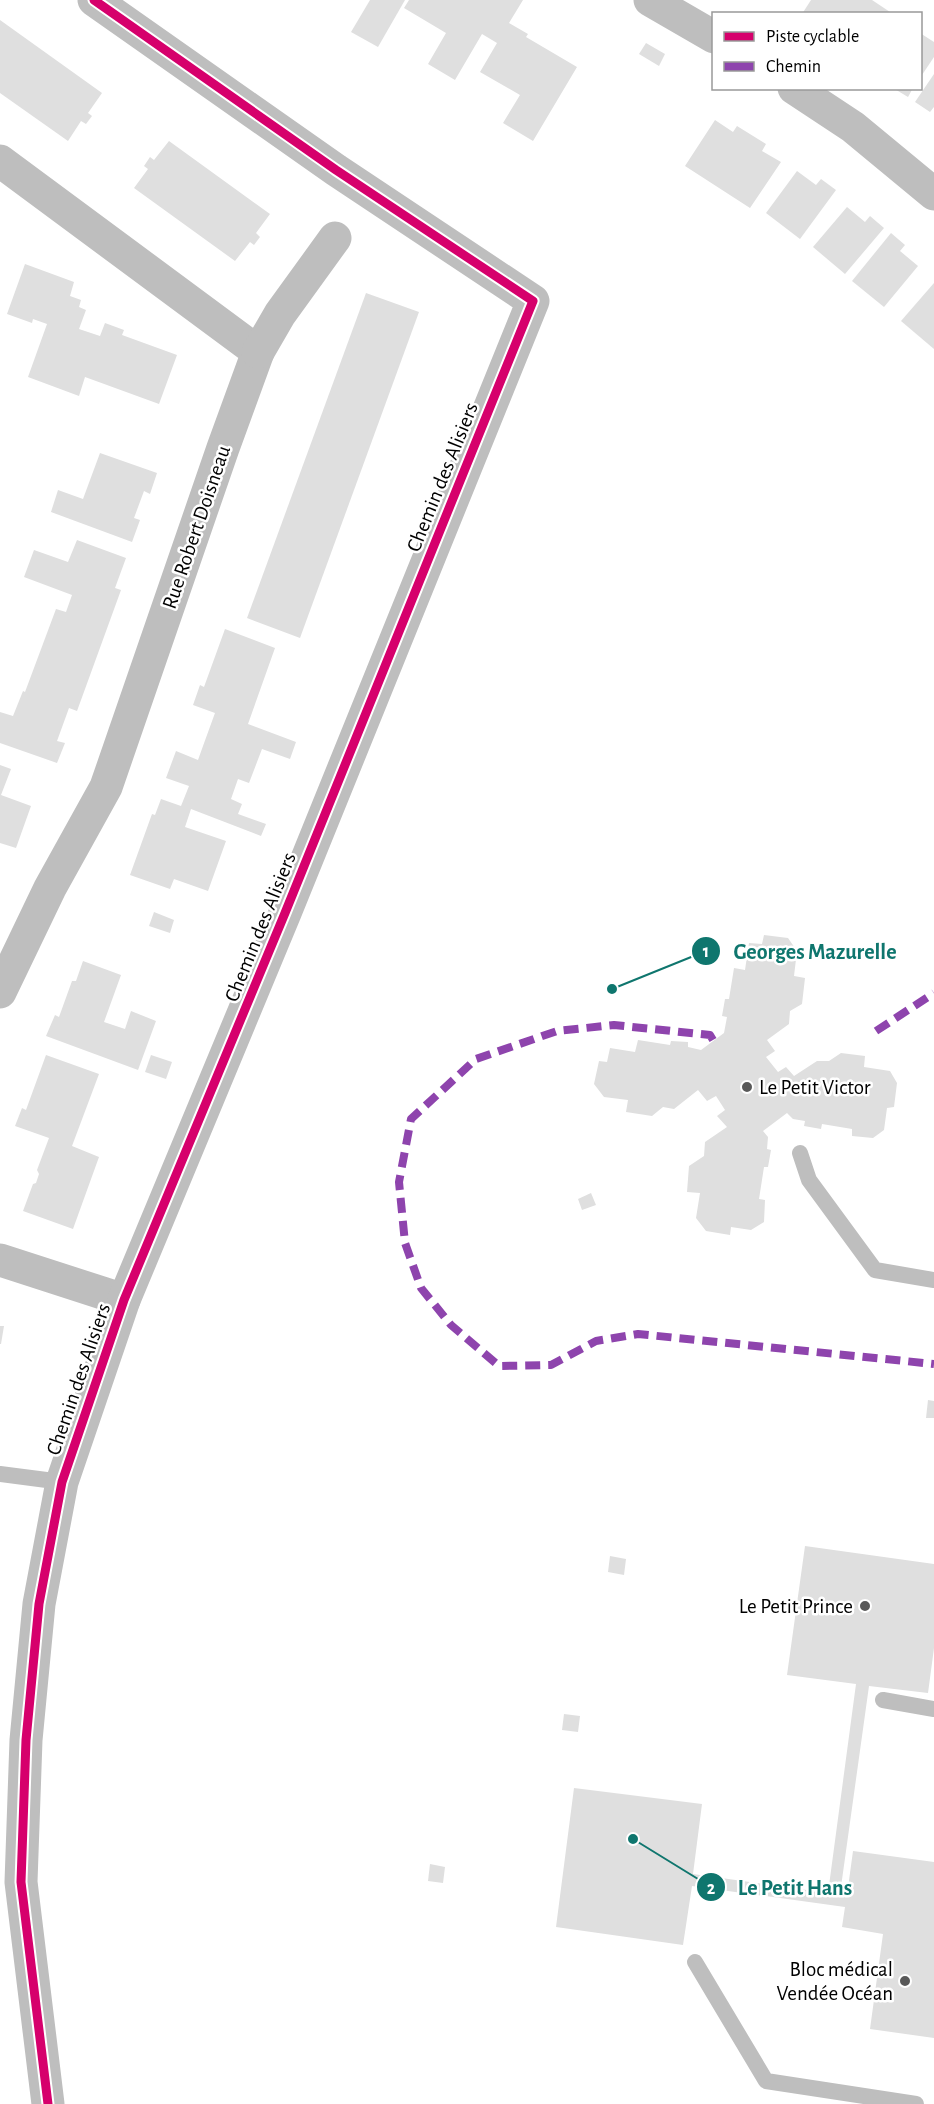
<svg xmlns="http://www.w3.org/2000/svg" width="934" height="2104" viewBox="0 0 934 2104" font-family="'Alegreya Sans',sans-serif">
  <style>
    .building { fill: #dfdfdf }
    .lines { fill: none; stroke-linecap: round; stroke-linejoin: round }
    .lane { stroke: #bebebe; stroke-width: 16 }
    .street { stroke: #bebebe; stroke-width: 33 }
    .quiet { stroke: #8e44ad; stroke-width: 8; stroke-dasharray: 15 8; stroke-linecap: butt }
    .cycleway-casing { stroke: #fff; stroke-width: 13 }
    .cycleway { stroke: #d6006c; stroke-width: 9 }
    .poi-dot { fill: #595959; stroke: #fff; stroke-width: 2 }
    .labels { text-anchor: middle; stroke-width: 5; stroke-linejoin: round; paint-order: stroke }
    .street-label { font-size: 21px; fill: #000; stroke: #fff }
    .poi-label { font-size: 21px; fill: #000; stroke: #fff; text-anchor: end }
    .leader { fill: none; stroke: #0f766e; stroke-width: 2 }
    .callout-dot { fill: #0f766e; stroke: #fff; stroke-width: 2 }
    .mark-label { font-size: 18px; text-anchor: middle; font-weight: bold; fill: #fff }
    .callout-label { font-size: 22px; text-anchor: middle; font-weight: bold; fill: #0f766e; stroke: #fff; stroke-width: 5; stroke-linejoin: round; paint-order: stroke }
  </style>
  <rect width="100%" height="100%" fill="#fff"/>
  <!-- building -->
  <g class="building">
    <polygon points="370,0 405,0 378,47 351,32"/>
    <polygon points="409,0 523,0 509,23 528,34 526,37 577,67 533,141 503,123 520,95 480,72 497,43 482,34 455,80 428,64 446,33 404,8"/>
    <polygon points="811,0 872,0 893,14 802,14"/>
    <polygon points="0,20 102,93 88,113 92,116 86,124 81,121 68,141 0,93"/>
    <polygon points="920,33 934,42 934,57 920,78"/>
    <polygon points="646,43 665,54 659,66 639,54"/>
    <polygon points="934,74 934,107 930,112 915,102"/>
    <polygon points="893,88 913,88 908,97"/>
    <polygon points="715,120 733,132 737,126 766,144 762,151 781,162 750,208 685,166"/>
    <polygon points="169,141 270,214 256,233 260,237 254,245 250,242 235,261 134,188 148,169 144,166 150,157 154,160"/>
    <polygon points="797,171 816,185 821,179 836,190 800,239 766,213"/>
    <polygon points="847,207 865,222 870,216 884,228 845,274 813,247"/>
    <polygon points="891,233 905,245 900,251 918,266 884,307 852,281"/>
    <polygon points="25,264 74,282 70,296 81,300 79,307 86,310 79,329 100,336 105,323 124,330 122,335 177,355 159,404 85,377 79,396 28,377 47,324 33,319 32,323 7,314"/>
    <polygon points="934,283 934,349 901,321"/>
    <polygon points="366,293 419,312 300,638 247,618"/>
    <polygon points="100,453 157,473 150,494 144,491 134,518 140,520 132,542 51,512 58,490 83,499"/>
    <polygon points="77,540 126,558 115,588 121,590 77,711 69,708 57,741 65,743 57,763 0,743 0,712 13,716 23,691 25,692 56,609 66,612 72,595 24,577 34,550 68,562"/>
    <polygon points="225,629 275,648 248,724 296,742 290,759 262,749 249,783 238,779 231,799 242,804 238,814 266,824 261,836 191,809 185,827 226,841 208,891 174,879 170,889 130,875 152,814 155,815 161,799 181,806 189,786 166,778 176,751 198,760 203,746 215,713 193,705 200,685 204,687"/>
    <polygon points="0,765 11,769 1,795 31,806 16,848 0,843"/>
    <polygon points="154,912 174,920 170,933 149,926"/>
    <polygon points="764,935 788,938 797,951 794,976 805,978 802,1004 790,1011 789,1024 767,1040 775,1051 766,1057 778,1072 786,1067 794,1076 817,1061 829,1061 841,1053 865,1056 864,1067 890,1071 897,1083 894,1107 887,1108 884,1130 873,1138 852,1136 852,1129 822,1124 821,1129 804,1126 805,1121 793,1119 787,1113 763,1131 768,1137 767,1149 771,1150 768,1167 764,1167 759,1199 765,1200 764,1222 751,1230 731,1227 730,1235 706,1231 696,1218 700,1193 687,1192 689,1166 704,1156 705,1142 727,1127 717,1116 725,1110 716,1096 707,1101 698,1090 674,1109 663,1107 652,1116 626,1112 628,1100 604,1097 594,1084 599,1061 607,1062 610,1048 635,1052 638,1040 670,1045 671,1041 688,1042 688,1047 701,1050 724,1033 727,1017 722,1016 725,999 729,999 734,968 745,970 749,943 762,944"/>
    <polygon points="83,961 121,975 104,1022 125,1029 131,1011 156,1021 138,1070 46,1036 55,1015 59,1017 72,981 76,981"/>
    <polygon points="46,1055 99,1074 72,1146 99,1157 73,1229 23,1211 33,1184 36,1183 39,1174 37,1170 49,1138 15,1126 22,1108 26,1110"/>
    <polygon points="151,1055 172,1062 166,1079 145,1072"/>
    <polygon points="591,1193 596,1205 582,1210 578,1199"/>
    <polygon points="0,1326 4,1326 1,1344 0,1344"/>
    <polygon points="928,1400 934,1401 934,1418 926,1418"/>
    <polygon points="805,1546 934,1564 934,1648 928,1693 869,1686 840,1894 847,1895 853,1851 934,1862 934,2038 870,2029 883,1934 842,1927 845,1907 692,1886 683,1945 556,1927 574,1788 702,1804 693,1874 828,1893 856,1684 787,1675"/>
    <polygon points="610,1556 626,1559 624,1575 608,1572"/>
    <polygon points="564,1714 580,1716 578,1732 562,1730"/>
    <polygon points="430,1864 445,1867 443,1883 428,1881"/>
  </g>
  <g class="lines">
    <!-- lane -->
    <g class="lane">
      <polyline points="800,1153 809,1180 875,1270 934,1280"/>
      <polyline points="0,1474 62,1482"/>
      <polyline points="883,1700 934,1709"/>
      <polyline points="695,1962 766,2081 916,2104"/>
    </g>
    <!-- street -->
    <g class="street">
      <polyline points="650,0 714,37"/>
      <polyline points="794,88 853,127 934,194"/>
      <polyline points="0,161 258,352 223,448 106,787 50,888 0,992"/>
      <polyline points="258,352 280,314 335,238"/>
      <polyline points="0,1260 124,1300"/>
      <polyline points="48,2104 21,1882 26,1740 39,1604 62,1482 124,1300 285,913 533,301 336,170 94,0"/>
    </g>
    <!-- quiet -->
    <g class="quiet">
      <polyline points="876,1031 934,993"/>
      <polyline points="713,1040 710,1035 614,1025 557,1031 476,1059 411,1119 399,1182 405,1243 421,1288 451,1325 499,1366 551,1365 596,1341 638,1334 934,1364"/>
    </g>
    <!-- cycleway casing -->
    <g class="cycleway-casing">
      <polyline id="cycleway" points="48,2104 21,1882 26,1740 39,1604 62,1482 124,1300 285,913 533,301 336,170 94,0"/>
    </g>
    <!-- cycleway -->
    <use href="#cycleway" class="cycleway"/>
  </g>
  <!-- markers -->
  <g class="poi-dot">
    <circle cx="747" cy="1087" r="6"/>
    <circle cx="865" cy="1606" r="6"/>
    <circle cx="905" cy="1981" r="6"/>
  </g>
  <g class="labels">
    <!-- street labels -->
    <g class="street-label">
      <text transform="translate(442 477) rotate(-68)" y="7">Chemin des Alisiers</text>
      <text transform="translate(196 527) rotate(-71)" y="7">Rue Robert Doisneau</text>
      <text transform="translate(260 927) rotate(-68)" y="7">Chemin des Alisiers</text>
      <text transform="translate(78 1379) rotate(-71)" y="7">Chemin des Alisiers</text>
    </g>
    <!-- poi labels -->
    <g class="poi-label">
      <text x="759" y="1094" text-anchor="start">Le Petit Victor</text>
      <text x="853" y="1613">Le Petit Prince</text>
      <text x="893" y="1976">Bloc médical<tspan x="893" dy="24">Vendée Océan</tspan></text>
    </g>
  </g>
  <!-- callouts -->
  <path class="leader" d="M612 989L706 951M633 1839L711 1887"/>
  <g class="callout-dot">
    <circle cx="612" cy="989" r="6"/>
    <circle cx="633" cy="1839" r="6"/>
    <circle cx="706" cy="951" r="15"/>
    <circle cx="711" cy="1887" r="15"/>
  </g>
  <g class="mark-label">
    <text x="706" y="957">1</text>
    <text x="711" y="1894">2</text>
  </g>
  <g class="callout-label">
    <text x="815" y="959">Georges Mazurelle</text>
    <text x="795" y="1895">Le Petit Hans</text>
  </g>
  <!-- legend -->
  <rect x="712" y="12" width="210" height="78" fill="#ffffff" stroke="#999999" stroke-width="1.5"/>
  <rect x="724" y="32" width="30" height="9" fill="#d6006c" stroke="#999999" stroke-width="1.5"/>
  <text x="766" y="42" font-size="18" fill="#000000">Piste cyclable</text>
  <rect x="724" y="62" width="30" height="9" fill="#8e44ad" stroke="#999999" stroke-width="1.5"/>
  <text x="766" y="72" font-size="18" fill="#000000">Chemin</text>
</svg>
